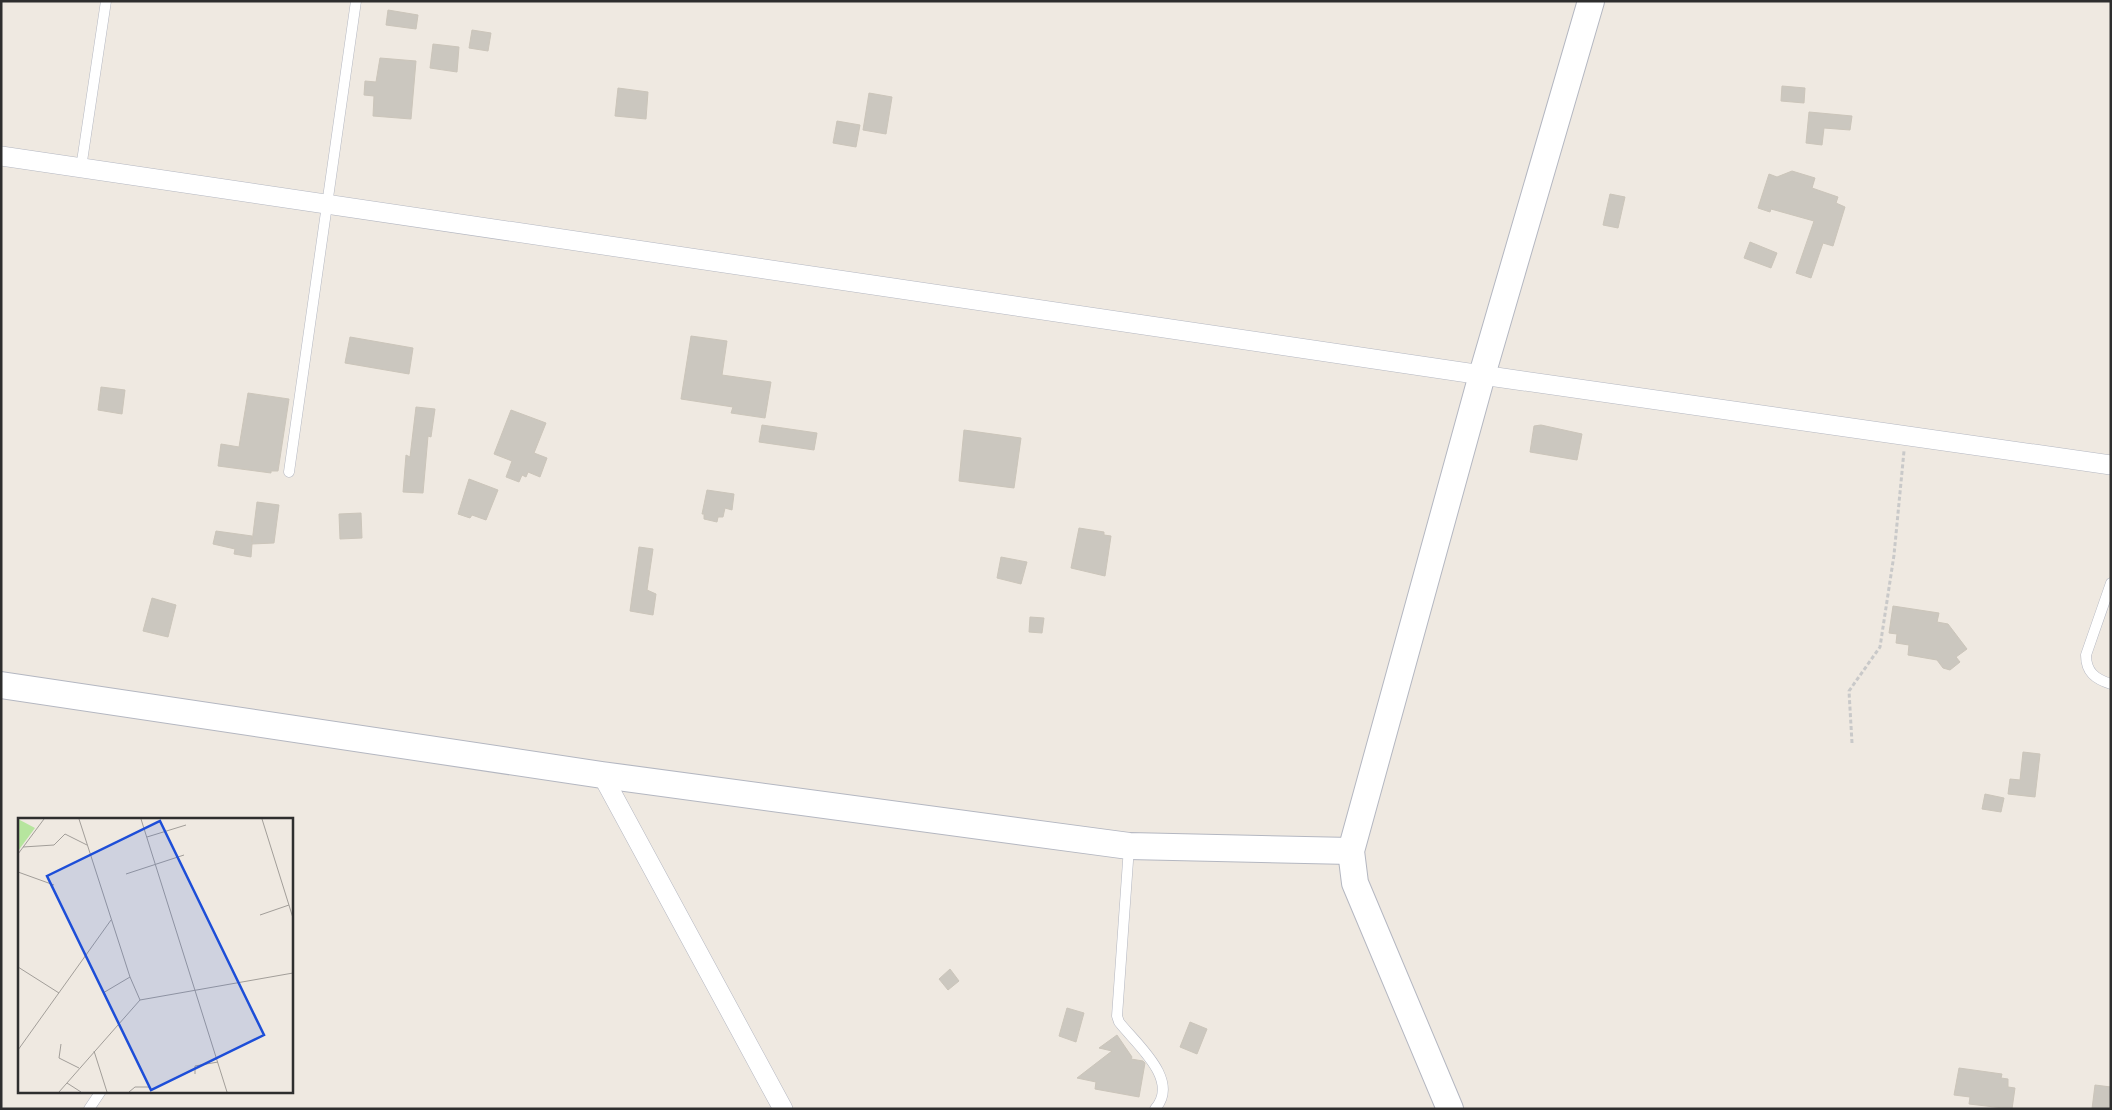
<svg xmlns="http://www.w3.org/2000/svg" width="2112" height="1110" viewBox="0 0 2112 1110" font-family="'DejaVu Sans',sans-serif">
  <style>
    .building { fill: #cbc7bf; stroke: #cbc5ba }
    .lines { fill: none; stroke-linecap: round; stroke-linejoin: round }
    .lane-casing { stroke: #b4b7c1; stroke-width: 11 }
    .street-casing { stroke: #b4b7c1; stroke-width: 20 }
    .secondary-casing { stroke: #b4b7c1; stroke-width: 28 }
    .path { stroke: #c9c9c9; stroke-width: 3; stroke-dasharray: 4 2.5; stroke-linecap: butt }
    .lane { stroke: #fff; stroke-width: 10 }
    .street { stroke: #fff; stroke-width: 19 }
    .secondary { stroke: #fff; stroke-width: 26 }
    .inset-road { fill: none; stroke: #a29e99; stroke-width: 1 }
    .view { fill: #1d4ed8; fill-opacity: 0.15; stroke: #1d4ed8; stroke-width: 2.5 }
    .inset-edge { fill: none; stroke: #2e2e2e; stroke-width: 2.5 }
  </style>
  <rect width="100%" height="100%" fill="#efe9e1"/>
  <!-- building -->
  <g class="building">
    <polygon points="388,10 418,15 416,29 386,25"/>
    <polygon points="472,30 491,33 488,51 469,48"/>
    <polygon points="433,44 459,47 457,72 430,68"/>
    <polygon points="380,58 416,61 411,119 373,116 374,96 364,95 365,81 376,82"/>
    <polygon points="1782,86 1805,88 1804,103 1781,101"/>
    <polygon points="618,88 648,92 646,119 615,116"/>
    <polygon points="869,93 892,97 886,134 863,130"/>
    <polygon points="1809,112 1852,116 1850,130 1824,128 1822,145 1806,143"/>
    <polygon points="837,121 860,125 856,147 833,143"/>
    <polygon points="1792,171 1815,178 1812,188 1838,197 1836,203 1845,207 1833,246 1823,243 1811,278 1796,273 1814,221 1771,209 1770,212 1758,208 1769,174 1777,177"/>
    <polygon points="1610,194 1625,197 1618,228 1603,225"/>
    <polygon points="1750,242 1777,253 1771,268 1744,258"/>
    <polygon points="691,336 727,341 722,375 771,382 765,418 731,413 733,407 681,399"/>
    <polygon points="350,337 413,348 409,374 345,363"/>
    <polygon points="101,387 125,390 122,414 98,410"/>
    <polygon points="248,393 289,399 278,471 271,471 271,473 218,466 221,444 239,447"/>
    <polygon points="416,407 435,409 431,437 428,436 423,493 403,492 406,455 410,457"/>
    <polygon points="511,410 546,423 534,453 547,458 540,477 528,472 526,477 522,475 519,482 506,477 512,461 494,454"/>
    <polygon points="762,425 817,433 814,450 759,442"/>
    <polygon points="1541,425 1582,434 1577,460 1530,452 1534,426"/>
    <polygon points="964,430 1021,438 1014,488 959,481"/>
    <polygon points="469,479 498,490 486,520 472,515 470,518 458,514"/>
    <polygon points="707,490 734,494 732,510 725,508 723,517 718,517 717,522 704,519 704,514 702,514"/>
    <polygon points="257,502 279,505 274,543 252,544 251,557 234,554 235,549 213,544 216,531 252,536 252,542"/>
    <polygon points="361,513 362,538 340,539 339,514"/>
    <polygon points="1079,528 1104,532 1104,535 1111,536 1105,576 1071,568"/>
    <polygon points="639,547 653,549 647,590 656,594 653,615 630,611"/>
    <polygon points="1001,557 1027,562 1021,584 997,578"/>
    <polygon points="152,598 176,605 168,637 143,631"/>
    <polygon points="1893,606 1939,613 1937,622 1948,624 1967,649 1956,657 1960,662 1950,670 1943,668 1937,660 1908,655 1909,645 1896,643 1897,634 1889,633"/>
    <polygon points="1030,617 1044,618 1042,633 1029,632"/>
    <polygon points="2023,752 2040,754 2035,797 2008,794 2010,779 2020,780"/>
    <polygon points="1985,794 2004,798 2001,812 1982,809"/>
    <polygon points="950,969 959,981 948,990 939,979"/>
    <polygon points="1067,1008 1084,1013 1076,1042 1059,1036"/>
    <polygon points="1190,1022 1207,1029 1197,1054 1180,1047"/>
    <polygon points="1117,1035 1132,1057 1131,1059 1143,1061 1145,1063 1139,1097 1095,1089 1096,1082 1077,1078 1112,1051 1099,1048"/>
    <polygon points="1959,1068 2002,1074 2001,1078 2008,1079 2008,1087 2015,1088 2012,1109 1969,1104 1970,1097 1954,1095"/>
    <polygon points="2095,1085 2111,1087 2111,1109 2092,1109"/>
  </g>
  <g class="lines">
    <!-- lane casing -->
    <g class="lane-casing">
      <g id="lane">
        <polyline points="81,168 106,1"/>
        <polyline points="289,472 356,1"/>
        <path d="M2111,583l-25,72c0,17 9,24 25,29"/>
        <path d="M1129,847l-12,169 2,6c17,22 62,58 36,87"/>
        <polyline points="89,1109 101,1091"/>
      </g>
    </g>
    <!-- street casing -->
    <g class="street-casing">
      <g id="street">
        <polyline points="1,156 1482,375 2111,465"/>
        <polyline points="602,775 783,1109"/>
      </g>
    </g>
    <!-- secondary casing -->
    <g class="secondary-casing">
      <g id="secondary">
        <polyline points="1,685 602,775 1129,846 1351,851"/>
        <polyline points="1450,1109 1355,883 1351,851 1482,375 1591,1"/>
      </g>
    </g>
    <!-- path -->
    <polyline class="path" points="1852,743 1849,691 1880,647 1894,555 1904,451"/>
    <!-- lane -->
    <use href="#lane" class="lane"/>
    <!-- street -->
    <use href="#street" class="street"/>
    <!-- secondary -->
    <use href="#secondary" class="secondary"/>
  </g>
  <!-- overview -->
  <g transform="translate(18 818)">
    <rect width="275" height="275" fill="#efe9e1"/>
    <path d="M0,1l17,9 -17,23z" fill="#b6e59e"/>
    <path class="inset-road" d="M61,1l51,158 10,23M123,1l86,273M244,1l31,99M129,19l39,-12M5,29l31,-2 11,-11 22,11M0,36l26,-35M0,54l36,13M108,56l58,-19M242,97l29,-10M0,149l41,26M85,175l27,-16M43,226l-2,14 20,10M0,232l93,-130M76,233l13,41M177,256v-8l23,-4M49,265l14,9M41,274l81,-92 153,-27M111,274l6,-5h14"/>
    <path class="view" d="M142,3l104,214 -113,55 -104,-214z"/>
    <rect width="275" height="275" class="inset-edge"/>
  </g>
  <!-- border -->
  <rect width="2112" height="1110" fill="none" stroke="#2e2e2e" stroke-width="5"/>
</svg>
